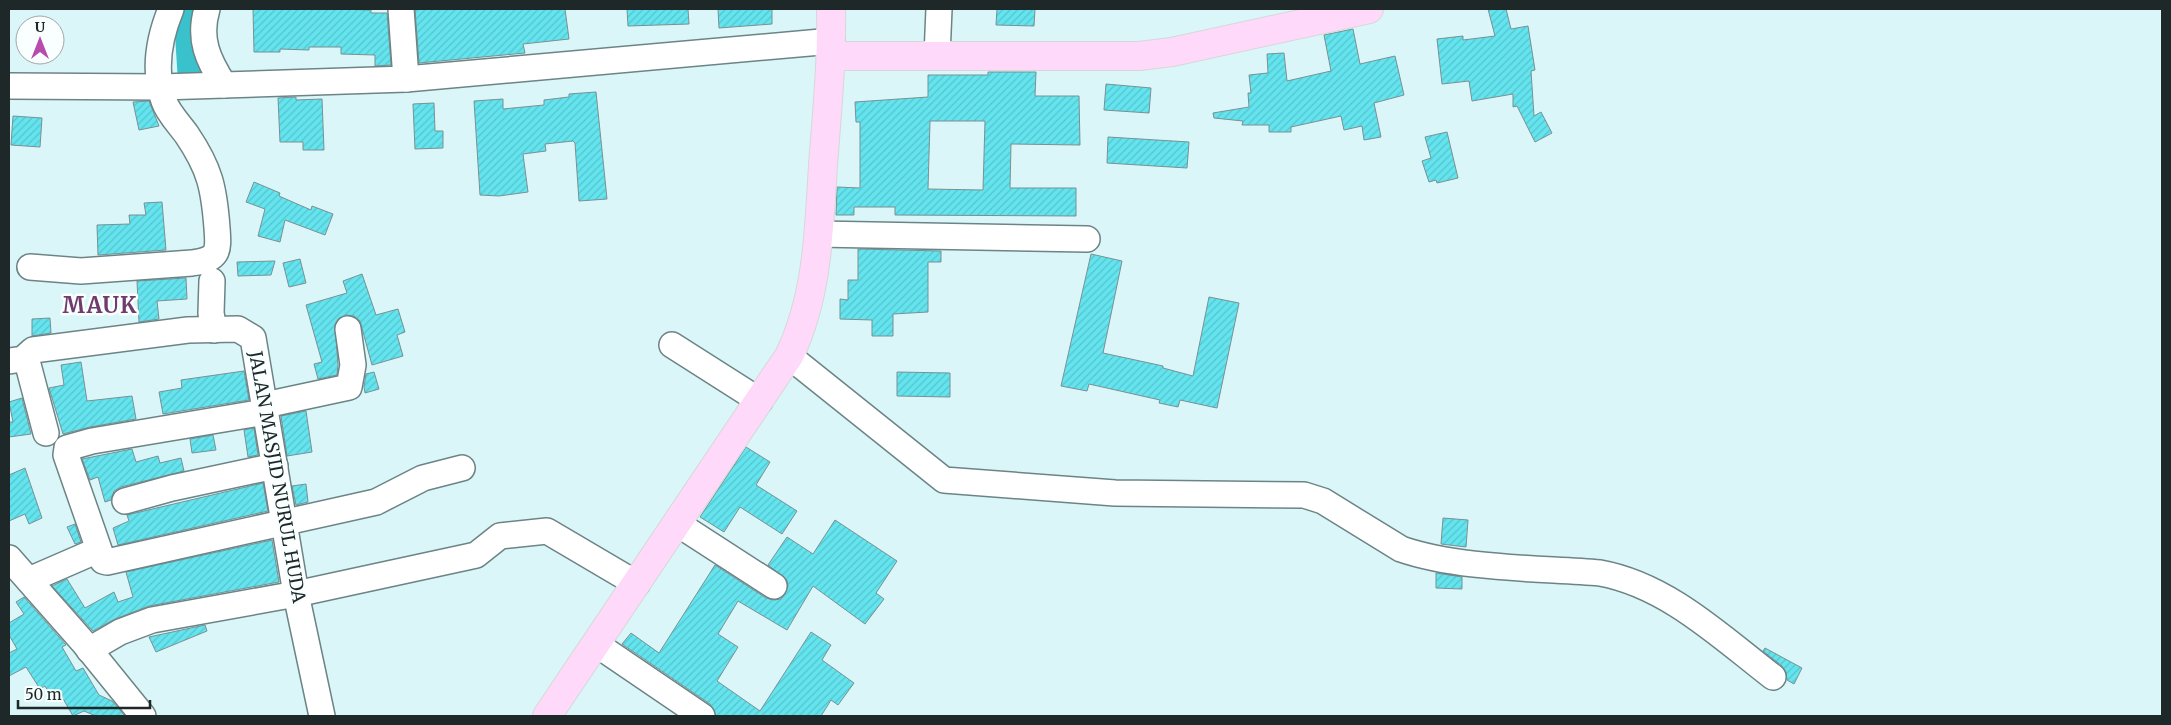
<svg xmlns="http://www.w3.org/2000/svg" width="2171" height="725" viewBox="0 0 2171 725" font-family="Merriweather,serif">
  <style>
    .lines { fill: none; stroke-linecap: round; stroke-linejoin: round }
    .river { stroke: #39c2cc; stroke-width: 31 }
    .building { fill: url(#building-hatch); stroke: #799193; fill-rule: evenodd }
    .minor-casing { stroke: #6c8486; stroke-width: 28 }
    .major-casing { stroke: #d6d8d8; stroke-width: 30 }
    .minor { stroke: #fff; stroke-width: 25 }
    .major { stroke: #fed9f9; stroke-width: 28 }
    .labels { text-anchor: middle; stroke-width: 5; stroke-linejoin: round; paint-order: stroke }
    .street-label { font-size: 18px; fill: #1e2829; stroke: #f9feff }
    .district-label { font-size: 22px; font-weight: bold; letter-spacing: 1px; fill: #703a6a; stroke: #f9feff }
  </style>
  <defs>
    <pattern id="building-hatch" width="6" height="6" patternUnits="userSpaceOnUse" patternTransform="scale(1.25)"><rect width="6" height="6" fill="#63e4ee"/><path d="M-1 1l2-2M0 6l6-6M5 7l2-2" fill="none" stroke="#56c4cc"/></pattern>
  </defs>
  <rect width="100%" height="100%" fill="#dbf6f8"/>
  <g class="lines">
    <!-- river -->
    <polyline class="river" points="193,74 190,26 197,9"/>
  </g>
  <!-- building -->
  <g class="building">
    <polygon points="253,9 337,9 371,10 371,13 387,13 391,65 375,66 375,55 341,54 341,47 309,47 309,50 280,49 280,52 254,52"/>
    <polygon points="415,9 565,9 569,39 523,44 525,53 419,63"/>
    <polygon points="627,9 688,9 689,24 628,26"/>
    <polygon points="718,9 772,9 772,24 719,28"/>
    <polygon points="997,9 1035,9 1034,26 996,25"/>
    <polygon points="1488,9 1506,9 1511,29 1528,26 1535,70 1531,71 1534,116 1541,112 1552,133 1535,142 1517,106 1513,107 1513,94 1472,101 1469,81 1442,84 1437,39 1463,36 1463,40 1495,36"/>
    <polygon points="1353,29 1360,64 1395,56 1404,95 1374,103 1381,137 1364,140 1362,126 1344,130 1341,116 1291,127 1291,132 1269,132 1269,125 1242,125 1243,121 1214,118 1213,113 1249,107 1248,93 1251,93 1249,75 1268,73 1267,54 1284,53 1287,81 1331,71 1324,35"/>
    <path d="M988,72h48l-1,24h44l1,49 -69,-1 -1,44h66v28l-181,-1v-8h-41v8h-18l1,-28 23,1v-66h-4l-1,-20 73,-5v-22h60zM930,121h55l-2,69 -55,-1z"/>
    <polygon points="1106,84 1151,88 1149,113 1104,110"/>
    <polygon points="596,92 607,199 579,201 575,143 573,141 545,144 546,151 523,154 528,192 499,196 480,195 474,101 503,99 503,109 544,105 544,100 569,97 569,94"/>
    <polygon points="296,97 296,100 322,99 324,150 303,150 303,142 280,142 278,98"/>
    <polygon points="149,101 159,126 139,130 133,102"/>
    <polygon points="434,103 435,131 443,131 443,148 415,149 413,104"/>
    <polygon points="13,116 42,118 40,147 11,145"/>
    <polygon points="1447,132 1458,178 1437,183 1436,180 1429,182 1422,161 1431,158 1425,137"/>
    <polygon points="1108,137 1189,142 1187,168 1107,163"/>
    <polygon points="254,182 280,193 279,196 311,210 312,206 333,214 325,235 285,220 280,242 258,236 265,209 246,202"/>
    <polygon points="162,202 166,250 98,255 97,225 130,224 129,215 146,215 144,203"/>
    <polygon points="858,249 941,251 941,262 928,262 928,312 893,314 893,336 872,336 872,320 840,319 840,299 848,300 848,280 858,280"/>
    <polygon points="1091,254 1122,261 1103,353 1163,366 1163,368 1193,376 1209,297 1239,303 1217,408 1180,400 1178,407 1159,403 1160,400 1089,384 1087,391 1061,386"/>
    <polygon points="300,259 306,283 289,287 283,263"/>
    <polygon points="275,261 271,275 238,276 237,262"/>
    <polygon points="362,274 376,315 398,309 405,332 397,335 403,356 372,365 360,321 354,316 346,315 339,318 335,324 338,365 337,375 318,379 314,364 322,362 306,305 347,293 343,281"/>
    <polygon points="186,278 187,299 157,301 159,319 139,322 137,281"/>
    <polygon points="50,318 51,333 32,336 32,319"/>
    <polygon points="81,362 87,401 132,396 136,419 90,427 63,434 49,388 64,385 61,365"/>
    <polygon points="244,371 249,400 163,414 159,392 182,388 181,380"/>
    <polygon points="374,372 379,389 365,393 364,387 366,374"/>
    <polygon points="897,372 950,373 950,397 897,396"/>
    <polygon points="22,398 31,434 9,437 9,422 13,422 9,402"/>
    <polygon points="306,411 312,452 287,456 281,416"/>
    <polygon points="254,428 258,455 248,457 244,430"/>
    <polygon points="213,435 216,450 192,453 190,439"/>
    <polygon points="746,447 770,462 756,485 797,511 782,534 740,507 724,532 700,517"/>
    <polygon points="132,449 136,462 158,456 160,463 181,458 184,471 121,487 114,491 111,500 105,502 98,477 90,480 82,459"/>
    <polygon points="25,468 42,518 29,524 25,514 9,521 9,475"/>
    <polygon points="263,483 268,511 118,545 113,528 129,521 127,515"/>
    <polygon points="306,484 308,502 296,505 292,486"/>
    <polygon points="1443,518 1468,520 1466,547 1441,544"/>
    <polygon points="835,520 897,561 876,593 884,599 865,624 813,586 787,630 738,601 718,634 738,647 717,681 760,711 811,632 831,645 822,660 854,683 838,705 831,700 821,716 716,716 710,704 622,644 631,633 659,653 715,565 766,598 774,600 781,599 788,587 787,580 768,565 787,537 813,554"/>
    <polygon points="75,524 81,542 75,544 67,527"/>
    <polygon points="272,540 279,582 149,606 115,619 93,631 52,586 67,579 85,608 114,592 118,602 133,597 126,572"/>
    <polygon points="1436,573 1462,577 1462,589 1436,588"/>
    <polygon points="24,597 66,645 62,647 76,671 83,668 99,695 112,701 125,716 96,716 84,711 73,716 62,697 54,701 45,686 40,689 26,667 9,676 9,653 17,649 9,635 9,623 24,614 16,602"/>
    <polygon points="205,625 207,631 156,652 149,637"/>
    <polygon points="1765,648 1802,668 1794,684 1787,680 1786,672 1782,666 1763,651"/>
  </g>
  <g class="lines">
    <!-- minor casing -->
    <g class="minor-casing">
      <g id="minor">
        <path d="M207,9c-9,30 1,51 17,76"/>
        <polyline points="401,9 406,79"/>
        <polyline points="937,56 939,9"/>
        <polyline points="9,86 161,87 406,79 832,41"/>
        <polyline points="818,234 1087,239"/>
        <path d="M30,267l51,4 111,-8c26,-4 27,-10 25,-35 -3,-40 -7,-59 -30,-93 -7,-10 -19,-22 -23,-34 -11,-31 -5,-63 7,-92"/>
        <polyline points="212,281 211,313 214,330"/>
        <polyline points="672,345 760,401"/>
        <path d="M789,356l155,124 171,13 189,2 19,6 78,48c58,20 137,19 199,24 67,12 121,64 173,104"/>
        <polyline points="26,357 46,433"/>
        <polyline points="9,361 23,359 33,350 188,330 238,329 253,338 296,594 322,716"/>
        <polyline points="265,405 349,387 353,365 348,329"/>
        <polyline points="265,412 92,441 67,448 66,455 103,561 107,562 376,502 423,478 462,468"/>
        <polyline points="125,501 172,488 275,466"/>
        <polyline points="678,524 774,586"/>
        <polyline points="9,558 83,642 143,716"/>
        <polyline points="29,580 98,550"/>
        <polyline points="596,644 702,716"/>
        <polyline points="89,650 120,632 152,620 296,594 467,557 476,555 500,536 547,531 637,584"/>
      </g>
    </g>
    <!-- major casing -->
    <g class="major-casing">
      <g id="major">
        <polyline points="831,56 1139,56 1172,52 1369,9"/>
        <path d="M547,716l242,-360c29,-60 30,-126 34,-191 4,-52 9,-104 8,-156"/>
      </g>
    </g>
    <!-- minor -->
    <use href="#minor" class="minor"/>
    <!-- major -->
    <use href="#major" class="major"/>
  </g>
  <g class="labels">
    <!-- street labels -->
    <g class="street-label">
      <text transform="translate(277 477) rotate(80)" y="6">JALAN MASJID NURUL HUDA</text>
    </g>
    <!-- district labels -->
    <g class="district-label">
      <text x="100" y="313">MAUK</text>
    </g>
  </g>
  <!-- border -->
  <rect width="2171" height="725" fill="none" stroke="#1e2829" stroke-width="20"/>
  <!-- north arrow -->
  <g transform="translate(40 40)"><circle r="24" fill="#f9feff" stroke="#a1a8a9"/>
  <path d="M0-4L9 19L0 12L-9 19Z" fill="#b74cad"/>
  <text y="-8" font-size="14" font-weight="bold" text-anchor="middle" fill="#1e2829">U</text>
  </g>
  <!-- scale -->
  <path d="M18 700v8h132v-8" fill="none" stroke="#1e2829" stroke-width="2.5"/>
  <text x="25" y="700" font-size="15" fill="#1e2829" stroke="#f9feff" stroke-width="4" paint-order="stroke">50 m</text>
</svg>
